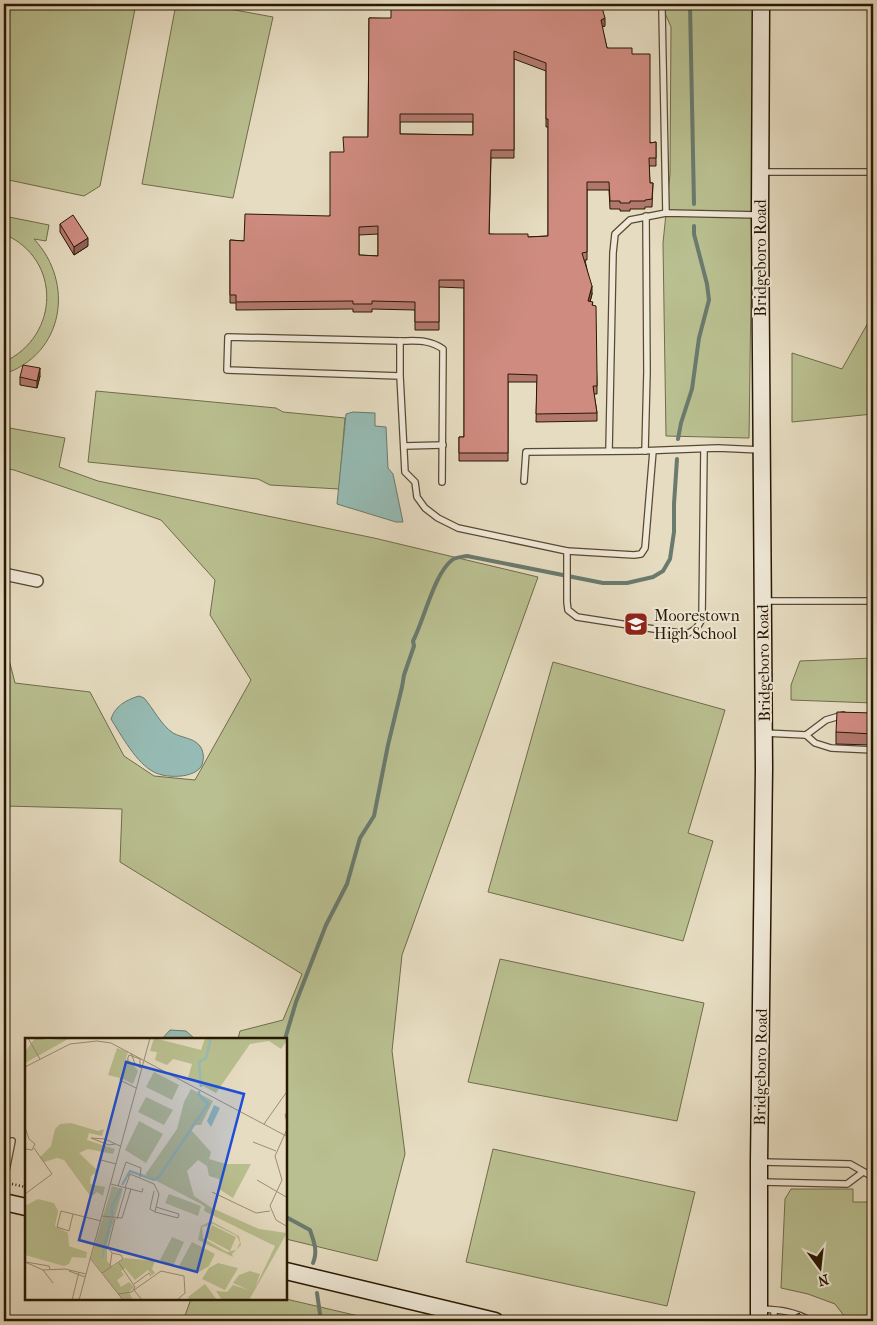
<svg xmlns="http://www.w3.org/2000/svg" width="877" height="1325" viewBox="0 0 877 1325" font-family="'IM FELL French Canon',serif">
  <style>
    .green { fill: #b9bf90; stroke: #706c49 }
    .water { fill: #96bbb4; stroke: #6a7a6d }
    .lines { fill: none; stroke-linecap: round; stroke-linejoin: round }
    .stream { stroke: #6a7a6d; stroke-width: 4 }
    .lane-casing { stroke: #584932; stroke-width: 8 }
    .street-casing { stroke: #584932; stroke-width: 14 }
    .secondary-casing { stroke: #281802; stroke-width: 19 }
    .path { stroke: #281802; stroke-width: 2.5; stroke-dasharray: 1 2.5; stroke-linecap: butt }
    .lane { stroke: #efe8d7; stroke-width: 5.5 }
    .street { stroke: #efe8d7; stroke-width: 11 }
    .secondary { stroke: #efe8d7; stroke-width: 16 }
    .wall { fill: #b2786e; stroke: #281802; fill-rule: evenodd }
    .shaded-wall { fill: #91615a; stroke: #281802 }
    .building { fill: #cf8b80; stroke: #281802; fill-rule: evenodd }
    .labels { text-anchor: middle; stroke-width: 4; stroke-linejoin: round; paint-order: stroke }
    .street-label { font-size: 16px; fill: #281802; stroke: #efe8d7 }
    .poi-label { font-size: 16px; fill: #281802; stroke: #efe8d7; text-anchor: start }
    .inset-river { fill: none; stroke: #96bbb4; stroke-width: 2.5 }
    .inset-road { fill: none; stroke: #9a8e75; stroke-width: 1 }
    .view { fill: #1d4ed8; fill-opacity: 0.15; stroke: #1d4ed8; stroke-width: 2.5 }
    .inset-edge { fill: none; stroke: #281802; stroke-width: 2.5 }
  </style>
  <rect width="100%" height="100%" fill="#e6dcc1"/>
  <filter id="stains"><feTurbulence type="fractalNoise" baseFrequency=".004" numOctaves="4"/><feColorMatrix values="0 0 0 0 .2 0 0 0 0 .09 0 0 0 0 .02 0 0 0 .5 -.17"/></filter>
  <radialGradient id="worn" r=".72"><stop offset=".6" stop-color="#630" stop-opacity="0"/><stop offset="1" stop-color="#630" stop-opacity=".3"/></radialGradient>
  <!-- green -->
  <g class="green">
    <polygon points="4,4 136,4 100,186 84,196 4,179"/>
    <polygon points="176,4 202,4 273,17 233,198 142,184"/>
    <polygon points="661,4 755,4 749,438 666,436 663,243 670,174 671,27"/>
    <path d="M4,216l45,9 -3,16 -12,-2c41,44 30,115 -30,135v-12c56,-26 58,-103 0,-128z"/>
    <polygon points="869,321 873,325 873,414 792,422 792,353 842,369"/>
    <polygon points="96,391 276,408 283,412 345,418 339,489 270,485 258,479 88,462"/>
    <polygon points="4,427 65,438 59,467 98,481 374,538 538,577 402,955 392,1051 405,1154 377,1261 286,1239 286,1039 238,1039 240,1031 283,1020 302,974 120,862 122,809 4,806 4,640 15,683 90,692 124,756 154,776 195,780 251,680 210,615 215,580 161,520 14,470 4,468"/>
    <polygon points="873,658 873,703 791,700 791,685 800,661"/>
    <polygon points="553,662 725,710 688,833 713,841 683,941 488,892"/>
    <polygon points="500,959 704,1003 677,1121 468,1082"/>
    <polygon points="493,1149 695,1192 667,1306 466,1262"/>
    <polygon points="791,1189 853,1189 853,1202 873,1202 873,1321 848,1321 835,1304 808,1294 781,1288 785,1199"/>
    <polygon points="191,1299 286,1299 380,1321 183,1321"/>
  </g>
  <!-- water -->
  <g class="water">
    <polygon points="353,412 375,413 375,426 386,427 388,468 393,474 403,522 396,522 337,504 346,414"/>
    <path d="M139,696l5,2c9,10 17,27 29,35 9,5 21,5 27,13 3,4 4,10 3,15 -2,18 -37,18 -49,11 -17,-8 -33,-37 -43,-53 4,-13 15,-19 28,-23z"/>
    <polygon points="170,1030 186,1031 195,1039 162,1039"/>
  </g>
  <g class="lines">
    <!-- stream -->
    <g class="stream">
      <polyline points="690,4 694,204"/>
      <polyline points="678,439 681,423 692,389 699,338 709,300 707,284 694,234 694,226"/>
      <path d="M285,1039l11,-37 30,-77 21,-41 13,-46 14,-22 14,-71 14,-58 2,-12 10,-29 -1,-5c11,-21 21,-67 39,-81 4,-3 10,-3 15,-4l136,27h24l26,-6 10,-6 7,-12 4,-27v-28l3,-45"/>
      <path d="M286,1217l24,13c4,12 8,21 3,33"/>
      <polyline points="317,1293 321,1321"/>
    </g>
    <!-- lane casing -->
    <g class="lane-casing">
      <g id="lane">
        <polyline points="661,4 662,10 666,213"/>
        <polyline points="762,172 873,172"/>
        <path d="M400,341c16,0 29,-2 43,8l-1,133"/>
        <polyline points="400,376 227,370 228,337 400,341 400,376 405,472 415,482 417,497 425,508 438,518 458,528 567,551 634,555 641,554 645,548 653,451"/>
        <polyline points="404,446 443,445"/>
        <polyline points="609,451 613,253 615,234 630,220 666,213 759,215"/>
        <polyline points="645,451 647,372 646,216"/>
        <polyline points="524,481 526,452 639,451 718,448 761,450"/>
        <path d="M567,551v51l1,8 9,7 109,17c9,-4 13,-7 16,-16l2,-169"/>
        <polyline points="764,601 873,601"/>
        <polyline points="765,733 806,735 815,743 831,748 873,750"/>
        <polyline points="806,735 826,720 843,715"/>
        <polyline points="761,1162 850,1164 873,1177"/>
        <polyline points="4,1181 12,1141"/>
        <polyline points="759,1182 847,1184 863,1172"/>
        <path d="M761,1309c19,1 33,2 50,12"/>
        <polyline points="774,1321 774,1310"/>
      </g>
    </g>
    <!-- street casing -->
    <g class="street-casing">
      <polyline id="street" points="4,574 37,581"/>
    </g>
    <!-- secondary casing -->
    <g class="secondary-casing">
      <g id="secondary">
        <polyline points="4,1202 26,1207"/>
        <polyline points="286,1271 495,1321"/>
        <polyline points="759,1321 759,1162 764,768 760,215 761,4"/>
      </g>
    </g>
    <!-- path -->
    <polyline class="path" points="12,1184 26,1187"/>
    <!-- lane -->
    <use href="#lane" class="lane"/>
    <!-- street -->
    <use href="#street" class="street"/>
    <!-- secondary -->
    <use href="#secondary" class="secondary"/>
  </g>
  <!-- wall -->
  <g class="wall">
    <path d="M369,18l236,8 -3,1 5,21 25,6 18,89 6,-1v24h-7l1,17h3l-1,24h-7v2h-15v2h-10v-2h-10l-1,-19h-22v70h-2l7,34 -2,8 3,3 4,76v13h-3l3,19v8l-61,1 1,-40h-29v79h-49v-24h5v-149l-25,-1v43h-24v-20l-43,-1v3h-19v-3l-117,1v-7h-6v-63l14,1 86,-25 14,-64 24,-15zM514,59l32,12v56h2v109l-20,1 -39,-3 2,-76h23zM400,122h73v13l-73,-1zM378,234v22l-19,-1v-20z"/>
    <polygon points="60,224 88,246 74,255 60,232"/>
    <polygon points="40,376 37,388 20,385 20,377"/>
    <polygon points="873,713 873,745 836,744 836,732"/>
  </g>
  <!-- shaded-wall -->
  <g class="shaded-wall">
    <polygon points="605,18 605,26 601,27 601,20"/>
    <polygon points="88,238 88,246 74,255 74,247"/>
    <polygon points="592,286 592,294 588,309 588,301"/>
    <polygon points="40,368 40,376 37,388 37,381"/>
  </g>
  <!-- building -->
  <g class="building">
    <path d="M542,4h59l4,14 -4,2 6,28h25v6h18v89l6,-1v16h-7l1,25h3l-1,16 -7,1v1h-15v2h-10v-2h-10l-1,-19h-22v70l-5,1 10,33 -4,15 5,1 -1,3 4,1 1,67v13h-4l4,27 -61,1 1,-39 -29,-1v79h-49v-16h5v-157h-25v42h-24v-20l-43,-1v3h-19v-3l-117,1v-7h-6v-55l14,1 1,-27 85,2v-64h14l-1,-15h25l1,-119h22v-11l151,1zM514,51l32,12v56h2v117l-20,1v-3h-39l2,-84h23zM400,114h73v21l-73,-1zM378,226v30l-19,-1v-28z"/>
    <polygon points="73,215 88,238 74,247 60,224"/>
    <polygon points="23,365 40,368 37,381 20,377"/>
    <polygon points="837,712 873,713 873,734 836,732"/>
    <polygon points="799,1313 805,1321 787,1321"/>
  </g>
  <!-- icons -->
  <defs>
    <g id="school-square" transform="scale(1.25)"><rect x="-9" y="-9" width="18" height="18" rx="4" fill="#8f2418" stroke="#efe8d7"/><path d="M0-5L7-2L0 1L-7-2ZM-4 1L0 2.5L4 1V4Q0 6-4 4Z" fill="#fff"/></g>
  </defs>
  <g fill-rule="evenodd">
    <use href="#school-square" x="636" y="624"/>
  </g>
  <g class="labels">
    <!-- street labels -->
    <g class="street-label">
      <text transform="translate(760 258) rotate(-90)" y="6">Bridgeboro Road</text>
      <text transform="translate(763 663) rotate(-91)" y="6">Bridgeboro Road</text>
      <text transform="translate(760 1067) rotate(-89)" y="6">Bridgeboro Road</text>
    </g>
    <!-- poi labels -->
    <g class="poi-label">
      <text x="654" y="621">Moorestown<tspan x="654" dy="18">High School</tspan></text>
    </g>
  </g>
  <!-- overview -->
  <g transform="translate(25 1038)">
    <rect width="262" height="262" fill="#e6dcc1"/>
    <path d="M10,0l13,2 22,-2 -45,25v-11zM129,0l47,12 4,-12 83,1 -7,10 -12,-8 -19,3 -34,49 -28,-15 4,-14 -19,-5 -6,6 -12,-5 2,-8 -7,-1zM92,10l11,4 -8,26 -12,-3zM103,20l10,13 -5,13 -12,-6zM129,34l25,13 -7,15 -26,-13zM166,51l22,12 -12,24h-6l-4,5 20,22 -2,7 17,5h25l-18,34 -14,-9v-10l-10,-3 -2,-10 -9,-6 -11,11 7,25 18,12 47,21 28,4 -38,67h-27l-6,-9 11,1 6,-7 16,5 -16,-7 6,-8 11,-4 10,3 -5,14 20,-42 -71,-35 1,-4 -4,-3 -56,-29 32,-46 7,-27zM121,59l27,13 -9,15 -26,-13zM114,83l24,13 -17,29 -21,-13zM46,85l27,8 6,-2 -2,7 -13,-3 -2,7 28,9 -2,5 -25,-5 -9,4 19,18 -7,5 -1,8 15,3 -2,9 -6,-4 -6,5 -27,-37 -7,-2 -13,4 -4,-5 11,-11 4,-17 5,-5zM87,148l11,3 -16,55v17l6,6 12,-9 30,3 -3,8 3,4 -3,2 -4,-5 -13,10 -10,-12 -4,3 3,4 -7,5 4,7 8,-5 5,5 -5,5 4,8h-10l-32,-42zM144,156l32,12 -3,10 -33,-13zM13,161l16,4 4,8 -3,15 13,7 1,13 18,6 -1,6 -14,-1 -3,7 -5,2 -39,-11v-49zM186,183l28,15 2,9 -9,9 1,3 -35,-17 3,-14zM188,186l24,12 3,7 -4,7 -9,2 -24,-14 -1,-11zM187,187l24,12 -6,14 -24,-13zM147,199l12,5 -11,24 -13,-6zM167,204l23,12 -6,12 -10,6 -21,-4zM193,225l20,5 -13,22 -23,-11 7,-11zM180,246l12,16h-27l-2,-3z" fill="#b9bf90" fill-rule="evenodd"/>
    <path d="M189,67l6,3 -9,19 -4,-6z" fill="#96bbb4"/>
    <path class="inset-river" d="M176,49l-2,-25 7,-4 5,-20M97,147l8,-14 24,9 4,-2 50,-74 -9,-9v-4M87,178v-10l9,-18M77,220l9,-39"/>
    <path class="inset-road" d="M3,0l12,21M106,15l4,11 6,4M0,29l45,-23 27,-3 14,2 177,94M111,50l-16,-8 9,-25 11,4v9M263,72l-3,5 3,10M239,86l24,-34M0,89l4,12 6,5 -3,6 -7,-1M263,89l-13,29 7,24 -12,26 6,14 12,7M228,104l23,9M90,106l-6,1 -18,-7 14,1 15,7M76,122l15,4M232,142l31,18M86,146l31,8 1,-4M93,148l8,-24 15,6 -1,9M100,150l5,-14 24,10 5,10 -4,18 23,6 1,-4 -23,-7M129,153l-4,18 5,3M187,154l44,21 14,-2M0,156l27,-20 -18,-26M48,176l-12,-3 -4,16 12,4 4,-17 28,7M77,178l20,2 9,-29M92,181l9,-31M65,220l33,42M0,224l18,8 22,-1 21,5M1,224l23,4 1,3M85,228l2,-13 -4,-6 7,-28M18,232l10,13M44,233l16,6M77,235l21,-14 -2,-4 -9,-2M109,246l15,-11 2,3M93,256l14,-2 3,-5 -16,-24M47,262l7,-28M54,262l71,-262M117,262l-8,-10 27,-19 23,5 1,17 -8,7"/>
    <path class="view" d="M101,24l118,32 -47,178 -118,-32z"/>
    <rect width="262" height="262" class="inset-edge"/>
  </g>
  <!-- margin -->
  <rect width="877" height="1325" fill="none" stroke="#e6dcc1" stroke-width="20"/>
  <rect x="5" y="5" width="867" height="1315" fill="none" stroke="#281802" stroke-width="2.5"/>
  <rect x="10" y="10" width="857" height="1305" fill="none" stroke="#281802"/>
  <!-- north arrow -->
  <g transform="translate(820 1268) rotate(165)" stroke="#efe8d7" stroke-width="4" paint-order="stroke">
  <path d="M0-4L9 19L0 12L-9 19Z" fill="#281802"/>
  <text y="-8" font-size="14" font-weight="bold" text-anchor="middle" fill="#281802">N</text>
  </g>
  <rect width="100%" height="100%" filter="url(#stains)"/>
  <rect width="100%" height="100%" fill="url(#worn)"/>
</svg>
